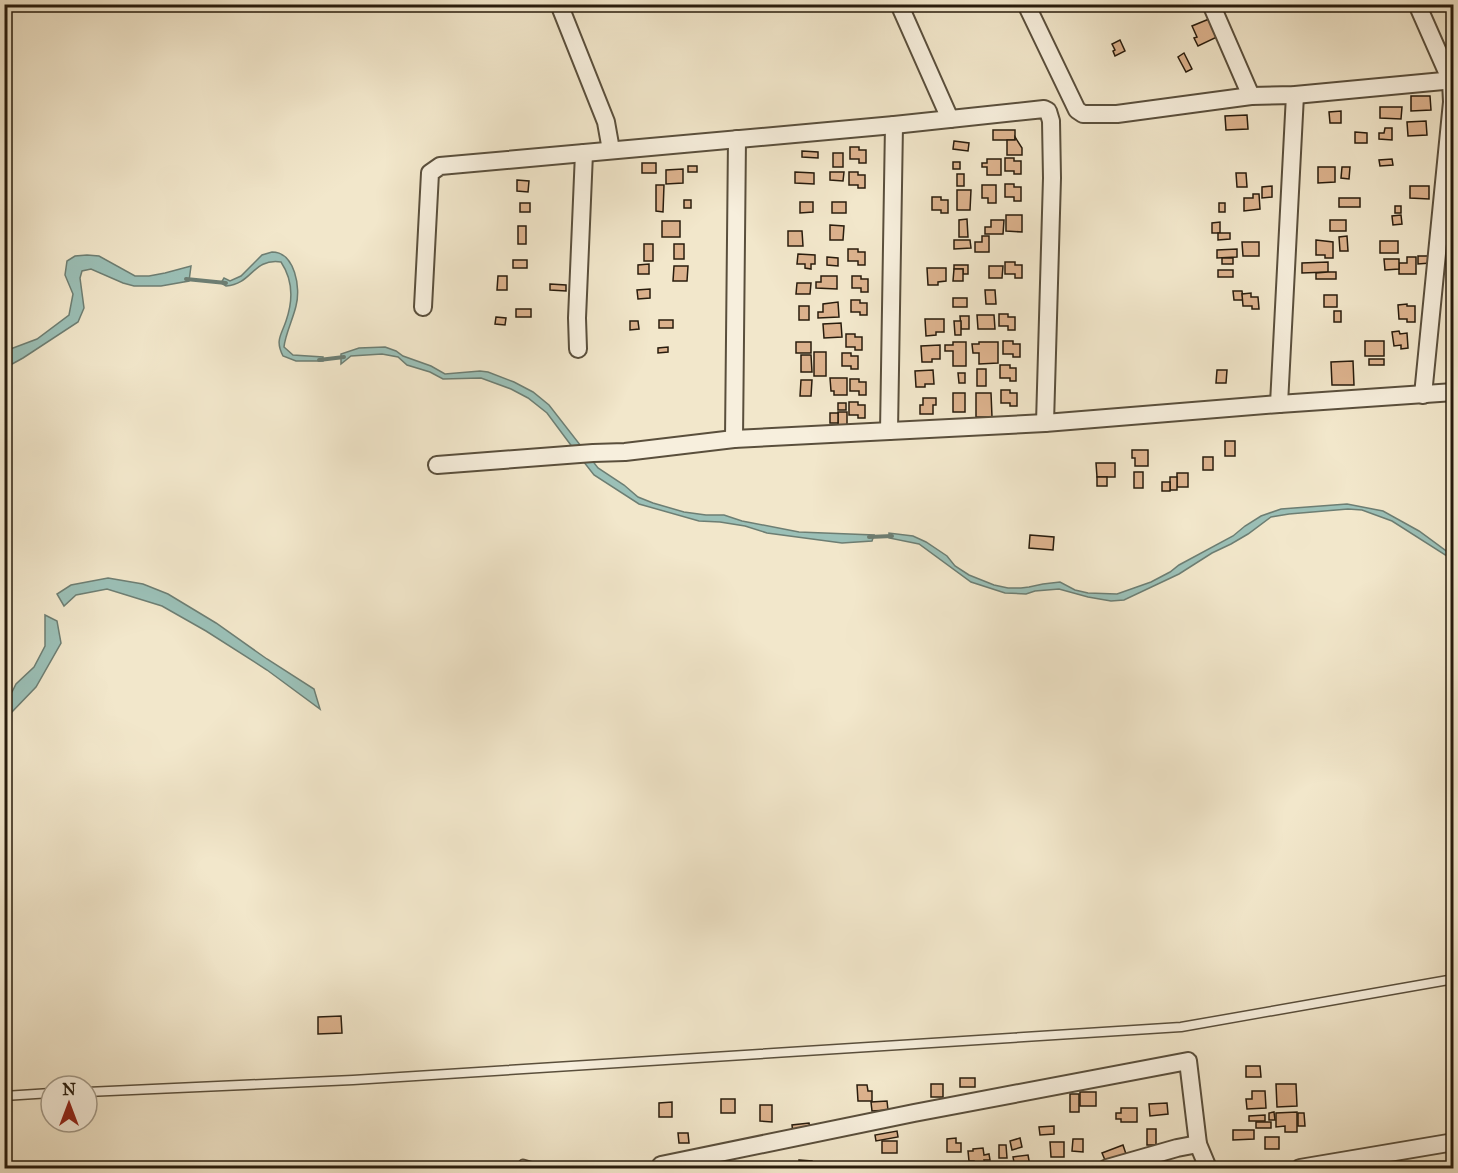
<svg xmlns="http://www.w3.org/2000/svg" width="1458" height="1173" viewBox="0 0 1458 1173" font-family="'IM FELL Great Primer',serif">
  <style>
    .water { fill: #9bc0b7; stroke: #6d7e73; stroke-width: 1.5 }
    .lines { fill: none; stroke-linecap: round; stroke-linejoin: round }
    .stream { stroke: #6d7e73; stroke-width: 4 }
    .building { fill: #dcb28d; stroke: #281c0d; stroke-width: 1.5 }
    .service-casing { stroke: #5a4f3c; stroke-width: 11 }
    .minor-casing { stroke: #5a4f3c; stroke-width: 20 }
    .service { stroke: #f7efdd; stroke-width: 8 }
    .minor { stroke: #f7efdd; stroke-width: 16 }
  </style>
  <rect width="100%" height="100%" fill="#f2e7cb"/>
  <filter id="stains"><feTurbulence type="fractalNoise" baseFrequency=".00333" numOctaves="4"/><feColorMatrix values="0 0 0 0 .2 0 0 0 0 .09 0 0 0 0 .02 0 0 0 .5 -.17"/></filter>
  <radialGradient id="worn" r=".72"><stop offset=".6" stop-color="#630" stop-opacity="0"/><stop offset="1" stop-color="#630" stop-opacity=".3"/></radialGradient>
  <!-- water -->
  <g class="water">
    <path d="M272,252c23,0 29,36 24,54 -3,13 -11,29 -12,41l9,8 30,2v4h-27l-13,-5c-8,-16 -2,-20 3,-35 7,-20 7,-41 -5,-59 -29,-4 -28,22 -55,24l-5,-3 3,-5 6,3 11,-5 21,-21z"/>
    <polygon points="87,255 99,256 135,276 149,276 165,273 191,266 189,281 161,286 134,286 123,283 91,269 82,271 80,278 84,308 78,322 23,358 5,368 5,351 37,339 69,315 73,294 65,275 67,261 75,256"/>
    <polygon points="385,347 396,351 403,356 431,366 445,374 480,371 488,372 514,382 533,392 549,405 598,468 624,485 638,497 653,503 684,512 706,515 724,515 742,521 799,532 874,535 872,541 842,543 767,533 745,526 720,522 699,521 639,504 594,475 576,452 547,413 528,398 511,389 481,378 443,379 430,372 407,365 398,357 382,354 351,356 341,364 341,354 359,348"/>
    <polygon points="1347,504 1383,511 1419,531 1453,556 1453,560 1392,521 1362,510 1348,509 1289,514 1271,517 1248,534 1231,544 1212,553 1179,574 1124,600 1111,601 1088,597 1059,589 1035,591 1026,594 1005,593 971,582 919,544 889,538 889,533 913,536 926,542 947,556 955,566 969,575 994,585 1008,588 1021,588 1029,587 1043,584 1060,582 1075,590 1088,593 1117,594 1151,582 1170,572 1179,565 1233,536 1245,526 1261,516 1281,509"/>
    <polygon points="108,578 143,584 168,594 216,623 267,659 314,689 320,709 267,670 206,631 162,606 107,589 76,595 64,606 57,594 71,585"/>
    <polygon points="45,615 57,621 61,643 36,687 8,716 5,717 5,696 12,692 16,684 34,667 45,646"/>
  </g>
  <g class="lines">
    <!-- stream -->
    <g class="stream">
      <polyline points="186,279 226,283"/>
      <polyline points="319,360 344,357"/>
      <polyline points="869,537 892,536"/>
    </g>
  </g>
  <!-- building -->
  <g class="building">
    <polygon points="1209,19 1217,37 1198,46 1194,38 1197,37 1192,26"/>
    <polygon points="1120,40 1125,51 1115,56 1113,51 1115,50 1112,44"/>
    <polygon points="1184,53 1192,69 1186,72 1178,57"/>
    <polygon points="1411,96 1430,96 1431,110 1411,111"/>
    <polygon points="1380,107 1402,107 1401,119 1380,118"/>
    <polygon points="1341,111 1341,123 1330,123 1329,112"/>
    <polygon points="1247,115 1248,129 1226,130 1225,116"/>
    <polygon points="1426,121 1427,135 1408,136 1407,122"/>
    <polygon points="1385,128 1392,128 1392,140 1379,139 1379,133 1384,133"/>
    <rect x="993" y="130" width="22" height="10"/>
    <polygon points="1355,132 1367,133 1367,143 1355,143"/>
    <polygon points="1015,137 1022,148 1022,155 1007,155 1007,140 1015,140"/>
    <polygon points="954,141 969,143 968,151 953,149"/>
    <polygon points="850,147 859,147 859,150 866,150 866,163 859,163 859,159 850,159"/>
    <polygon points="802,151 818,152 818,158 802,157"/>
    <rect x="833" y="153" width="10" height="14"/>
    <polygon points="1005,158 1014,158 1014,161 1021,161 1021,174 1014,174 1014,171 1005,171"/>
    <polygon points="987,159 1001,159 1001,175 987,175 987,167 982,167 982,163 987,163"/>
    <polygon points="1392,159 1393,165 1380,166 1379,160"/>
    <rect x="953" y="162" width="7" height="7"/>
    <rect x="642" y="163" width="14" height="10"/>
    <rect x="688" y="166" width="9" height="6"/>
    <polygon points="1318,167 1335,167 1335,182 1318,183"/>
    <polygon points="1342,167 1350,167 1349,179 1341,178"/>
    <polygon points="683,169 683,183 666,184 666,170"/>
    <polygon points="795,172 814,173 814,184 795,183"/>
    <polygon points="830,172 844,172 843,181 830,180"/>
    <polygon points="849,172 858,172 858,175 865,175 865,188 858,188 858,185 849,185"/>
    <polygon points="1236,173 1246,173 1247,187 1237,187"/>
    <rect x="957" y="174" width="7" height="12"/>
    <polygon points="517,180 529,181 528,192 517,191"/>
    <polygon points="1005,184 1014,184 1014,187 1021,187 1021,201 1014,201 1014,197 1005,197"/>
    <polygon points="656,185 664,185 663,212 656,211"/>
    <polygon points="982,185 996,185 996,203 988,203 988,198 982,198"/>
    <polygon points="1272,186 1272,197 1262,198 1262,187"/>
    <polygon points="1410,186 1429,186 1429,199 1410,198"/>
    <polygon points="957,190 971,190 970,210 957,210"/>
    <polygon points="1253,194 1259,194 1260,209 1244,211 1244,198 1253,198"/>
    <polygon points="932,197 941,197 941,200 948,200 948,213 941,213 941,210 932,210"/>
    <rect x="1339" y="198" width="21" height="9"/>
    <rect x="684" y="200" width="7" height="8"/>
    <polygon points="800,202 813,202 813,212 800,213"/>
    <rect x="832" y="202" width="14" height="11"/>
    <rect x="520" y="203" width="10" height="9"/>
    <rect x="1219" y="203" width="6" height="9"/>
    <rect x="1395" y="206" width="6" height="7"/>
    <polygon points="1006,215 1022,215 1022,232 1006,231"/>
    <polygon points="1401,215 1402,224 1393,225 1392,216"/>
    <polygon points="967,219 968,237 959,237 959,220"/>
    <polygon points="991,220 1004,220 1003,234 985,234 985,227 991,227"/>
    <rect x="1330" y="220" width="16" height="11"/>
    <rect x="662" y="221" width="18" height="16"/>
    <polygon points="1220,222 1220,233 1212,233 1212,223"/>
    <polygon points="830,225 844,226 843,240 830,240"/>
    <rect x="518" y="226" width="8" height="18"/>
    <polygon points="788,231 802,231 803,246 788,246"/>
    <polygon points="1218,233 1230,233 1230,239 1218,240"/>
    <polygon points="982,236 989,236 989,252 975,252 975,242 982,242"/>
    <polygon points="1347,236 1348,251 1340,251 1339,237"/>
    <polygon points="954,240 970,240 971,248 954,249"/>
    <polygon points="1316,240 1333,242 1333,258 1325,258 1325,255 1316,255"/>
    <rect x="1380" y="241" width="18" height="12"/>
    <polygon points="1242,242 1259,242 1259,256 1243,256"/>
    <rect x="644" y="244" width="9" height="17"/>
    <rect x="674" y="244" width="10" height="15"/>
    <polygon points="848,249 858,249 858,252 865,252 865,265 858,265 858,261 848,261"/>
    <polygon points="1237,249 1237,257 1217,258 1217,250"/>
    <polygon points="798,254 815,255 815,264 811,264 811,269 805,268 805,264 797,264"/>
    <polygon points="1418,256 1430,256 1430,263 1418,264"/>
    <polygon points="827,257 838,258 838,266 827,265"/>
    <polygon points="1407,257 1416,257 1416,274 1399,274 1399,263 1407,263"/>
    <rect x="1222" y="258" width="11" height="6"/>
    <polygon points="1384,259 1399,259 1399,269 1385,270"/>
    <rect x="513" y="260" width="14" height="8"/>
    <polygon points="1005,262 1015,262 1015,265 1022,265 1022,278 1015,278 1015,274 1005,274"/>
    <polygon points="1328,262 1328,272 1302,273 1302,263"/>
    <polygon points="649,264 649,274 638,274 638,265"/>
    <polygon points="954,265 968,265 968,274 963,274 963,269 954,269"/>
    <polygon points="674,266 688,266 687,281 673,281"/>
    <polygon points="989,266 1003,266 1002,278 989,278"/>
    <polygon points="927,268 946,268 946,281 938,282 938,285 928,285"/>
    <polygon points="954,269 963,269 963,281 953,281"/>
    <rect x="1218" y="270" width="15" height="7"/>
    <polygon points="1328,272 1336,272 1336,279 1316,279 1316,273"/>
    <polygon points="498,276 507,276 507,290 497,290"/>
    <polygon points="821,276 837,276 837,289 816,288 816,282 821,282"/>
    <polygon points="852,276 861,276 861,279 868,279 868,292 861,292 861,288 852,288"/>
    <rect x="1449" y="279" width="5" height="13"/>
    <polygon points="797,283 811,283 810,294 796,294"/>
    <polygon points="550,284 566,285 566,291 550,290"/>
    <polygon points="650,289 650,298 638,299 637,290"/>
    <polygon points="985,290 995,290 996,304 986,304"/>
    <polygon points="1233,291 1242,291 1243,300 1234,300"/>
    <polygon points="1251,293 1251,297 1258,297 1259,309 1252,309 1252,306 1243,306 1242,294"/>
    <rect x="1324" y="295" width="13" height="12"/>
    <rect x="953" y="298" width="14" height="9"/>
    <polygon points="851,300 860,300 860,303 867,303 867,315 860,315 860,312 851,312"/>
    <polygon points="838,302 839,317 818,318 818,312 823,312 823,304"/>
    <polygon points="1407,304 1407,306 1415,306 1415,322 1407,322 1407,319 1399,319 1398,305"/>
    <rect x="799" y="306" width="10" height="14"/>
    <rect x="516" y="309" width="15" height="8"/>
    <rect x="1334" y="311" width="7" height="11"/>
    <polygon points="999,314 1008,314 1008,317 1015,317 1015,330 1008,330 1008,326 999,326"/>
    <polygon points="977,315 994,315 995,329 978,329"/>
    <polygon points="960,316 969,316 969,329 961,329"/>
    <polygon points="496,317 506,318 505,325 495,324"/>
    <polygon points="925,319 944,319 944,332 936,332 936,335 926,336"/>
    <rect x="659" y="320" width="14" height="8"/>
    <polygon points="630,321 638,321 639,329 630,330"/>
    <polygon points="954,321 961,321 961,335 955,335"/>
    <polygon points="841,323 842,337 824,338 823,324"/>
    <polygon points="1399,331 1400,334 1407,333 1408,348 1401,349 1401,345 1394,346 1392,332"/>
    <polygon points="846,334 855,334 855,337 862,337 862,350 855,350 855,347 846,347"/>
    <polygon points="1003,341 1013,341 1013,344 1020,344 1020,357 1013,357 1013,354 1003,354"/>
    <rect x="1365" y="341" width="19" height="15"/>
    <rect x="796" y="342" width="15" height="11"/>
    <polygon points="953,342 966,342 966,366 953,366 953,351 945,351 945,345 953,345"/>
    <polygon points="979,342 998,342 998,363 979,364 979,353 973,353 972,344 979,344"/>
    <polygon points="940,345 940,359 932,359 932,362 922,362 921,346"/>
    <polygon points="668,347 668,352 658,353 658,348"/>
    <rect x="814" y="352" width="12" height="24"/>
    <polygon points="842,353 851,353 851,356 858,356 858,369 851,369 851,366 842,366"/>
    <polygon points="801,355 811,355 812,372 801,372"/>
    <rect x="1369" y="359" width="15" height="6"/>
    <polygon points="1353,361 1354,385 1332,385 1331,362"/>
    <polygon points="1000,365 1010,365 1010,368 1016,368 1016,381 1010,381 1010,378 1000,378"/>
    <rect x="977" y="369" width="9" height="17"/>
    <polygon points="933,370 934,384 925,384 925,387 916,387 915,371"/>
    <polygon points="1217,370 1227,370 1226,383 1216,383"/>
    <polygon points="958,373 965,373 965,383 959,383"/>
    <polygon points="830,378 847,378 847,395 834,395 834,391 831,391"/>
    <polygon points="850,379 859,379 859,382 866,382 866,395 859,395 859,391 850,391"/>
    <polygon points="801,380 812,380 811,396 800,396"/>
    <polygon points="1001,390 1010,390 1010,393 1017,393 1017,406 1010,406 1010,403 1001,403"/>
    <rect x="953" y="393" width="12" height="19"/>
    <polygon points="976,393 991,393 992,417 976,417"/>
    <polygon points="923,398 936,398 936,405 933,405 933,414 920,414 920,405 923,405"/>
    <polygon points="849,402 858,402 858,405 865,405 865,418 858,418 858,415 849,415"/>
    <rect x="838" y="403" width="8" height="7"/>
    <rect x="838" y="412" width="9" height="13"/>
    <rect x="830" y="413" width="8" height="10"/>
    <rect x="1225" y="441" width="10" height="15"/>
    <polygon points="1132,450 1148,450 1148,466 1135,466 1135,458 1132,458"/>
    <rect x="1203" y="457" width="10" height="13"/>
    <polygon points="1096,463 1115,463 1115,477 1097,477"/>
    <rect x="1134" y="472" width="9" height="16"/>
    <rect x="1177" y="473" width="11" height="14"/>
    <rect x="1097" y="477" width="10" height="9"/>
    <rect x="1170" y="477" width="7" height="13"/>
    <rect x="1162" y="482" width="8" height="9"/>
    <polygon points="1030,535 1054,537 1053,550 1029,548"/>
    <polygon points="341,1016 342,1033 318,1034 318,1017"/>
    <polygon points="1246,1066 1260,1066 1261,1077 1246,1077"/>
    <rect x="960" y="1078" width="15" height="9"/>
    <rect x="931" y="1084" width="12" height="13"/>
    <polygon points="1276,1084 1296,1084 1297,1106 1277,1107"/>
    <polygon points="857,1085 867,1085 868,1091 872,1091 872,1101 858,1101"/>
    <polygon points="1252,1091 1265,1091 1266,1108 1247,1109 1246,1099 1252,1099"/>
    <rect x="1080" y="1092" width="16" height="14"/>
    <rect x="1070" y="1094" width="9" height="18"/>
    <rect x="721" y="1099" width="14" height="14"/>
    <polygon points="887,1101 888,1110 872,1111 871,1102"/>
    <polygon points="672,1102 672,1117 659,1117 659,1103"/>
    <polygon points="1167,1103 1168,1114 1150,1116 1149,1104"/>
    <polygon points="760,1105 772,1105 772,1122 760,1121"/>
    <polygon points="1121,1108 1137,1108 1137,1122 1121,1122 1121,1119 1116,1119 1116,1113 1121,1113"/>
    <polygon points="1274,1112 1275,1120 1269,1120 1269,1113"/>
    <polygon points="1297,1112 1297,1132 1285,1132 1285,1126 1276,1127 1276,1113"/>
    <polygon points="1298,1113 1304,1113 1305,1126 1298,1126"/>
    <polygon points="1265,1115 1265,1121 1249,1121 1249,1116"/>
    <rect x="1256" y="1122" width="15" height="6"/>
    <polygon points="809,1123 811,1132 793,1134 792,1125"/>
    <polygon points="1054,1126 1054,1134 1040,1135 1039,1127"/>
    <rect x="1147" y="1129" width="9" height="16"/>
    <polygon points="1233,1130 1254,1130 1254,1139 1233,1140"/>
    <polygon points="897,1131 898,1137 876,1141 875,1135"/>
    <polygon points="678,1133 688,1133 689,1143 679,1143"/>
    <rect x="1265" y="1137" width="14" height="12"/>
    <polygon points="956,1138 956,1143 961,1143 961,1152 947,1152 947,1139"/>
    <polygon points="1020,1138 1022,1147 1012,1150 1010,1141"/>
    <polygon points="1073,1139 1083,1139 1083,1152 1072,1151"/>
    <rect x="882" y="1141" width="15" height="12"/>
    <polygon points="1050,1142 1064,1142 1064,1157 1051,1157"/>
    <polygon points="999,1145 1006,1145 1007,1158 999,1158"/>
    <polygon points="1123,1145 1128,1160 1108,1167 1102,1153"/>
    <polygon points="983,1148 984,1155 989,1154 990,1160 984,1160 985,1165 974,1166 974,1161 969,1161 968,1151 973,1151 973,1149"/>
    <polygon points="1028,1155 1030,1166 1015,1168 1013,1157"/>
    <polygon points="799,1160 812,1161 812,1168 799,1168"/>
    <polygon points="753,1162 762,1162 762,1168 754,1168"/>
    <polygon points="869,1163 871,1168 861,1168 860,1165"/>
  </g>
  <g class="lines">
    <!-- service casing -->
    <g class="service-casing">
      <g id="service">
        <polyline points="87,1092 353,1080 1181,1027 1454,979"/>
        <polyline points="4,1096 51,1093"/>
        <polyline points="523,1164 537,1168"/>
      </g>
    </g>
    <!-- minor casing -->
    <g class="minor-casing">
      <g id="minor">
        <polyline points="559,4 606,122 611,150"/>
        <polyline points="899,4 950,119"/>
        <polyline points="1026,4 1077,110 1083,114 1117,114 1251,96 1295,95 1454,80"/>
        <polyline points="1211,4 1251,96"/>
        <polyline points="1417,4 1451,81 1452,102 1423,395"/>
        <polyline points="423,307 430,173 440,166 894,125 1044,109 1048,111 1051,121 1052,178 1045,423"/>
        <polyline points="578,349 577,318 584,153"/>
        <polyline points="1279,404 1295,95"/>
        <polyline points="889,431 894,125"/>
        <polyline points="734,439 737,139"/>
        <polyline points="437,465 593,453 625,452 734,439 1045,423 1279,404 1454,392"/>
        <polyline points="661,1165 914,1113 1188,1061 1198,1144 1208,1168"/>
        <polyline points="1107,1168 1177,1148 1198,1144"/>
        <polyline points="1300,1168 1454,1142"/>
      </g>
    </g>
    <!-- service -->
    <use href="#service" class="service"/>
    <!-- minor -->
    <use href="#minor" class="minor"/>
  </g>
  <!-- margin -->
  <rect width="1458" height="1173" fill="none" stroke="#f2e7cb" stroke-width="24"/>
  <rect x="6" y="6" width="1446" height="1161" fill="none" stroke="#281c0d" stroke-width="3"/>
  <rect x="12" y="12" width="1434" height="1149" fill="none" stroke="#281c0d" stroke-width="1.5"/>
  <!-- north arrow -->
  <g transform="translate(69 1104)"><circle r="28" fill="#f7efdd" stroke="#a49b8a" stroke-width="1.5"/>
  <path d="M0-4.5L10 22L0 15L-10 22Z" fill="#8f2418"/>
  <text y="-9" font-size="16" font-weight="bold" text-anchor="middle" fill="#281c0d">N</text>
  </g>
  <rect width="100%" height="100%" filter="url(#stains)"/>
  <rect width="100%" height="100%" fill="url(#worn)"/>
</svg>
